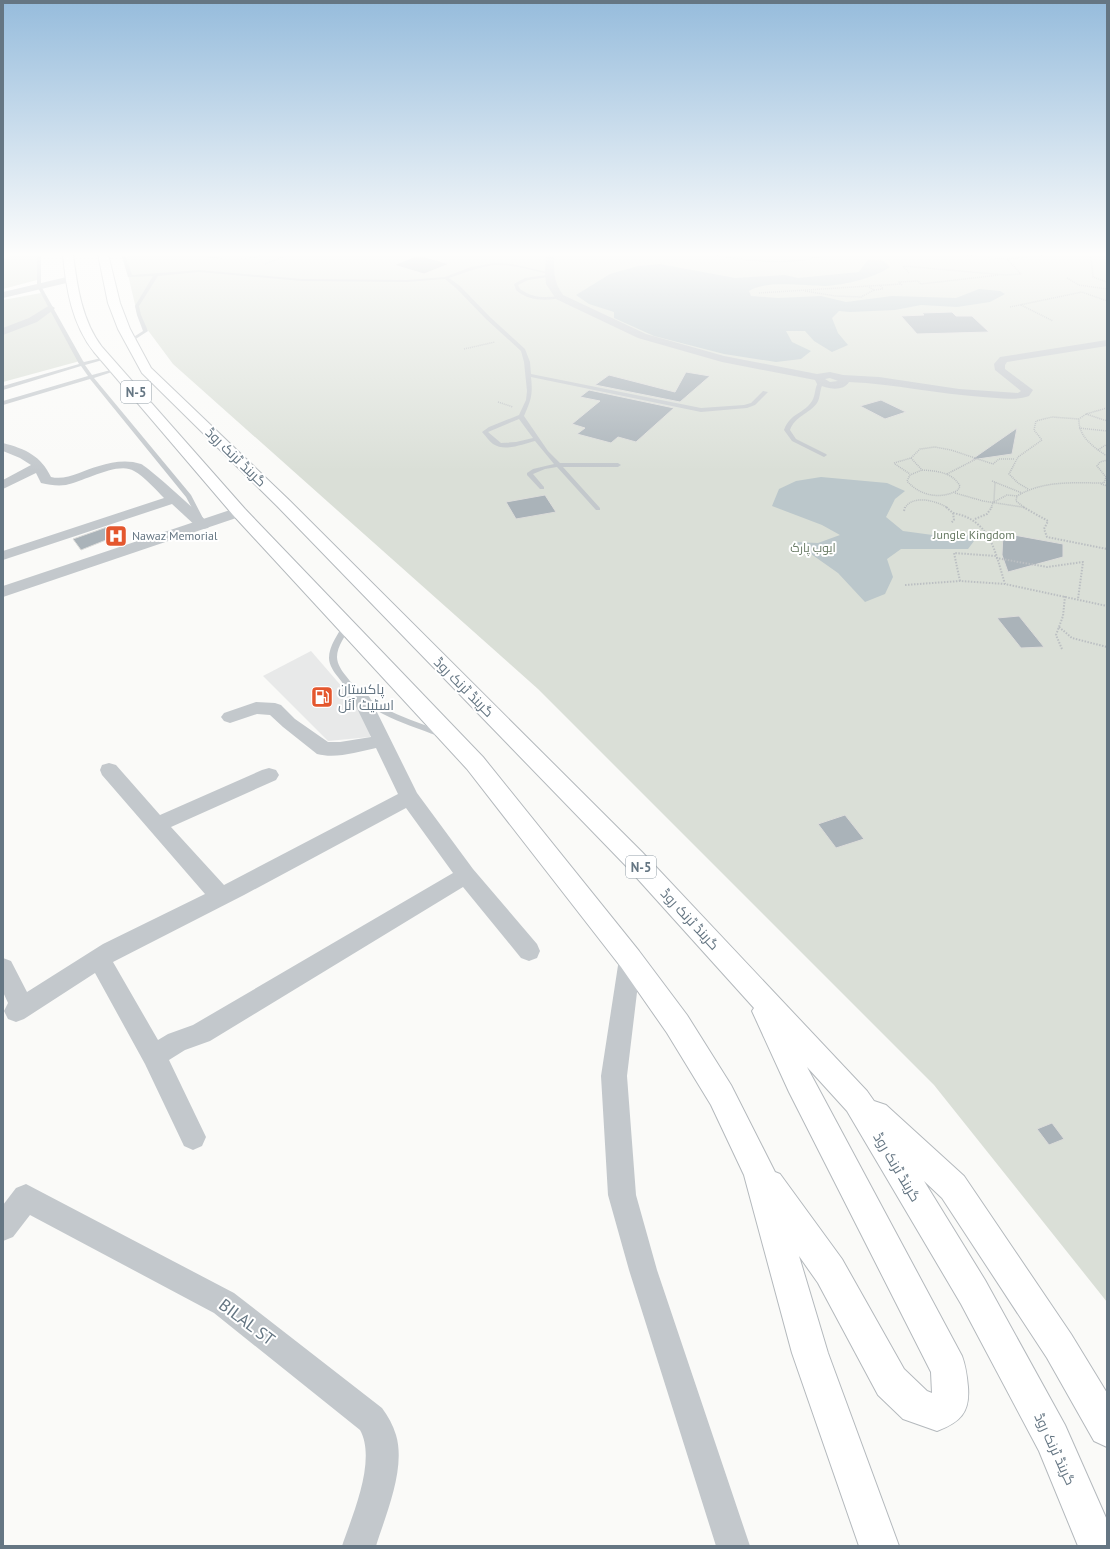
<svg xmlns="http://www.w3.org/2000/svg" width="1110" height="1549" viewBox="0 0 1110 1549" font-family="'PT Sans',Cairo,sans-serif">
  <style>
    .built { fill: #e8e9e9 }
    .green { fill: #dadfd7 }
    .water { fill: #bbc7cb }
    .building { fill: #aab3b9; stroke: #dcdcda }
    .lines { fill: none; stroke-linecap: round; stroke-linejoin: round }
    .trunk-casing { stroke: #b4b9bd; stroke-width: 2 }
    .path-far1 { stroke: #bbbfc2; stroke-width: 1.5; stroke-dasharray: 1 1; stroke-linecap: butt }
    .path { stroke: #bbbfc2; stroke-width: 2; stroke-dasharray: 1.5 1.5; stroke-linecap: butt }
    .service { fill: #c3c8cc; fill-rule: evenodd }
    .minor { fill: #c3c8cc; fill-rule: evenodd }
    .tertiary { fill: #c3c8cc; fill-rule: evenodd }
    .trunk { fill: #fff; fill-rule: evenodd }
    .labels { text-anchor: middle; stroke-width: 4; stroke-linejoin: round; paint-order: stroke }
    .far-park-label { font-size: 12px; fill: #687a64; stroke: #fff }
    .far-poi-label { font-size: 12px; fill: #657683; stroke: #fff; text-anchor: start }
    .shield { fill: #fff; stroke: #939fa8; stroke-width: 1 }
    .shield-label { font-size: 13px; font-weight: bold; fill: #657683 }
    .street-label { font-size: 14px; fill: #657683; stroke: #fff }
    .poi-label { font-size: 14px; fill: #657683; stroke: #fff; text-anchor: start }
    .near-street-label { font-size: 17px; fill: #657683; stroke: #fff }
  </style>
  <rect width="100%" height="100%" fill="#fafaf8"/>
  <!-- built -->
  <polygon class="built" points="311,651 375,725 370,737 328,741 263,676"/>
  <!-- green -->
  <g class="green">
    <polygon points="15,254 38,254 37,280 3,289 3,259"/>
    <polygon points="127,254 1107,254 1107,1302 934,1085 538,689 173,364 138,317 128,275"/>
    <polygon points="41,293 80,361 3,382 3,300"/>
  </g>
  <!-- water -->
  <g class="water">
    <path d="M868,259l16,2 6,6c-16,11 -45,18 -65,19 -21,0 -60,-6 -76,5l2,5 27,2 43,-2 25,6 46,-6 64,2 23,-9 21,2 5,3 -15,8 -33,5 -36,-2 -26,5 -45,2 -11,-1 -7,7 6,15 10,12 -16,7 -18,-11 -9,-10h-19l6,11 19,9 -10,8 -25,3 -52,-8 -70,-18 -40,-18v-6l-25,-8 -13,-9 34,-21 28,-8 22,-2 75,14 50,-3 13,3 61,-6z"/>
    <polygon points="821,477 887,483 905,491 895,499 886,517 903,531 940,536 965,533 974,541 968,549 901,549 887,559 893,577 885,594 865,602 838,573 794,542 818,543 840,535 822,525 772,506 779,489 796,481"/>
  </g>
  <!-- building -->
  <g class="building">
    <polygon points="419,255 449,264 424,274 394,265"/>
    <polygon points="952,312 956,316 972,316 989,332 917,334 901,316 924,315 922,313"/>
    <polygon points="686,372 710,376 680,402 595,385 609,375 675,392"/>
    <polygon points="589,390 674,408 636,442 618,437 611,443 577,434 585,428 572,424 600,401 580,397"/>
    <polygon points="881,400 906,412 885,419 860,406"/>
    <polygon points="1017,428 1012,454 971,460"/>
    <polygon points="545,495 556,512 516,519 506,502"/>
    <polygon points="107,527 116,536 81,550 73,539"/>
    <polygon points="1003,533 1063,544 1063,557 1008,572 1002,555"/>
    <polygon points="1019,616 1044,647 1021,648 997,618"/>
    <polygon points="845,815 864,839 836,848 818,824"/>
    <polygon points="1052,1123 1064,1139 1049,1145 1037,1129"/>
  </g>
  <g class="lines">
    <!-- trunk casing -->
    <g class="trunk-casing">
      <path id="trunk" d="M63,254h10c4,32 9,67 29,93l143,162 238,248 156,194 48,64 44,70 44,87 5,2 62,85 62,110 23,22 5,2 -1,-21 -142,-280 -37,-81 2,-3 -128,-142 -349,-360 -135,-133 -24,-44 -10,-26 -10,-49h10l12,49 10,26 21,39 138,132 353,352 225,239 7,10 12,4 78,71 107,158 36,59v54l-13,-6 -47,-83 -105,-160 -18,-17 61,99 80,145 42,95v26h-29l-39,-95 -78,-147 -114,-193 -40,-44 155,289c4,11 5,20 6,31 2,26 -8,35 -31,44l-34,-12 -25,-24 -60,-112 -19,-27 29,97 71,193h-40l-67,-193 -48,-178 -33,-70 -44,-72 -46,-66 -154,-198 -234,-254 -139,-163c-22,-28 -28,-63 -31,-98z"/>
    </g>
    <!-- path-far1 -->
    <g class="path-far1">
      <path d="M194,254c24,5 46,9 70,0"/>
      <path d="M709,254c38,7 82,13 119,0"/>
      <polyline points="955,254 1006,259 1047,255"/>
      <polyline points="1083,254 1091,257 1093,277 1107,282"/>
      <polyline points="1007,259 1021,274"/>
      <polyline points="265,264 290,254"/>
      <polyline points="909,273 903,266 1005,275 1021,274"/>
      <polyline points="1067,278 1079,285 1107,289"/>
      <polyline points="902,285 899,282 918,281 921,284 999,275"/>
      <polyline points="874,290 883,289 880,285"/>
      <polyline points="805,291 835,296 861,297 874,290 869,287"/>
      <polyline points="759,293 901,284"/>
      <polyline points="1021,305 1053,321"/>
      <polyline points="1010,307 1082,292 1107,301"/>
      <polyline points="464,349 495,342"/>
      <polyline points="498,402 513,407"/>
      <path d="M1107,408l-21,6 -7,5c-1,17 14,28 28,37"/>
      <polyline points="1086,414 1107,421"/>
      <polyline points="1079,428 1107,431"/>
      <polyline points="1098,450 1107,444"/>
      <polyline points="911,458 922,470"/>
      <polyline points="894,463 911,458 920,449 935,447 951,450 993,464 999,459 1014,459"/>
      <polyline points="895,464 910,474"/>
      <path d="M922,470c15,1 30,2 38,16l-2,4c-17,10 -38,6 -51,-9l3,-6z"/>
      <polyline points="947,474 976,459"/>
      <polyline points="992,481 1022,493"/>
      <polyline points="1101,484 1107,486"/>
      <polyline points="1028,489 1018,483 1009,474 1018,457 1042,440 1034,430 1036,421 1052,417 1079,419"/>
      <polyline points="955,493 983,501 1022,507"/>
      <polyline points="994,502 1007,495 1017,496"/>
      <path d="M905,508c8,-14 32,-7 43,0"/>
      <polyline points="991,508 994,500 995,482"/>
      <path d="M1025,508l-9,-7 1,-5c27,-16 56,-13 87,-13l2,-6 -9,-11 3,-4 7,-2"/>
    </g>
    <!-- path -->
    <g class="path">
      <polyline points="946,507 953,513 954,520 951,523"/>
      <polyline points="1023,507 1048,521 1044,529 1047,537 1107,549"/>
      <polyline points="904,511 905,507"/>
      <path d="M953,513c38,7 42,39 52,71"/>
      <polyline points="975,519 987,514 992,507"/>
      <polyline points="996,558 1047,567 1083,562 1078,599"/>
      <polyline points="960,581 954,553 996,556"/>
      <polyline points="905,585 960,581 1005,584 1107,606"/>
      <polyline points="1059,627 1072,638 1107,647"/>
      <polyline points="1062,649 1056,635 1063,616 1065,596"/>
    </g>
    <!-- service -->
    <g class="service">
      <polygon points="37,254 41,254 41,286 83,361 84,362 106,357 106,359 85,365 92,375 118,368 118,370 94,378 191,495 205,522 204,523 200,523 186,497 90,379 3,405 3,401 88,376 81,366 3,390 3,386 79,364 37,286"/>
      <path d="M121,254h4l7,21 67,-5 103,9 105,1 38,-3 26,-10 24,-4 17,1 39,9 -2,1c-18,-4 -37,-10 -55,-9 -16,2 -30,8 -45,13l11,8 30,31 35,32 5,13 1,12 170,34 43,-3 7,-2 12,-12 5,1 -13,13 -8,3 -46,4 -170,-35c2,18 0,23 -7,39l24,35 12,12h58l3,2 -3,2h-55l37,41v2h-4l-39,-43 -12,2 -12,5 11,13v2h-4l-13,-14v-2l6,-4 21,-5 -19,-23c-12,3 -30,11 -42,3 -4,-3 -7,-8 -11,-12l7,-5 30,-12 7,-15 1,-9 -3,-29 -3,-11 -35,-32 -30,-31 -11,-9 -38,3 -105,-1 -103,-9 -41,4 -19,30 2,9 7,16 -17,11h-2v-2l14,-9 -6,-16 -2,-9 18,-30 -25,1zM519,419l14,19 -17,4 -15,1 -13,-11z"/>
      <path d="M546,275l2,2 -20,3 -10,5 2,4c12,9 25,9 39,7l2,2c-16,3 -33,3 -45,-8l-2,-6 11,-6z"/>
      <path d="M819,381l5,1c-5,7 -3,15 -7,21 -8,11 -22,13 -27,27l6,9 30,15 1,1 -3,2 -32,-16 -8,-11c7,-18 20,-16 28,-29 4,-6 2,-13 7,-20z"/>
      <path d="M344,624h6l1,2c-5,9 -14,20 -14,31 0,7 5,14 9,19 23,32 63,43 98,56l1,2 -1,2h-6c-37,-14 -76,-25 -100,-59 -4,-5 -9,-12 -9,-19 0,-12 9,-24 15,-34z"/>
    </g>
    <!-- minor -->
    <g class="minor">
      <path d="M546,254h8c0,18 -1,26 9,41l83,39 78,22 93,18 13,-2 13,3 36,2 80,12 59,4 3,-2 -26,-21 -1,-6 6,-7 107,-17v6l-100,16 -2,3v4l28,21 -4,6c-15,5 -30,2 -46,1 -44,-3 -89,-13 -134,-15 -6,10 -22,7 -32,2l-2,-4 -93,-18 -84,-24 -82,-39 -10,-15 -1,-11zM830,378l8,3 -8,1 -5,-3z"/>
      <polygon points="50,305 55,308 53,310 37,322 3,335 3,328 29,318"/>
      <path d="M3,443c23,6 38,13 48,34 16,4 32,-7 48,-11 13,-4 28,-7 42,-2 6,2 64,54 69,61l-2,3 -5,1 -5,-1 -26,-24 -169,56v-9l161,-53c-8,-8 -20,-22 -30,-27 -16,-10 -51,11 -68,14 -9,1 -16,0 -25,-2l-5,-10 -33,16v-9l28,-15 -11,-7 -17,-7z"/>
      <path d="M361,692l6,2 3,4 47,95 56,76 64,75 3,7 -3,7 -8,3 -8,-3 -58,-71 -253,154 -25,9 -16,10 37,77 -4,9 -9,4 -9,-4 -39,-82 -50,-91 -71,46 -8,3 -8,-3 -4,-8 4,-8 -5,-11v-34l8,3 16,31 76,-48 102,-50 -103,-119 -2,-5 2,-5 7,-2 7,2 44,50 102,-45 7,-2 7,2 3,5 -3,5 -105,47 53,58 174,-91 -22,-46c-19,4 -40,11 -59,6l-34,-27 -13,-12 -13,-1 -27,9 -6,-2 -3,-4 3,-4 32,-11 19,1 6,2 14,14 33,23h12l31,-5 -19,-39 3,-4zM406,808l47,65 -260,152 -25,9 -10,6 -45,-78 131,-67z"/>
      <polygon points="630,949 638,952 641,959 627,1076 636,1195 657,1270 750,1546 716,1546 629,1270 608,1195 601,1076 619,959 622,952"/>
      <path d="M26,1184l208,109 148,115c6,8 11,17 14,27 10,33 -10,79 -20,111h-34c10,-30 35,-86 18,-116l-146,-117 -184,-98 -17,22 -10,4v-36l13,-17z"/>
    </g>
    <!-- tertiary -->
    <g class="tertiary">
      <polygon points="71,276 76,279 75,281 3,298 3,292"/>
      <polygon points="239,507 245,509 247,512 245,515 3,597 3,586"/>
    </g>
    <!-- trunk -->
    <use href="#trunk" class="trunk"/>
  </g>
  <!-- sky -->
  <linearGradient id="sky" x2="0" y2="1"><stop stop-color="#96bcdc"/><stop offset="0.54" stop-color="#fdfdfc"/><stop offset="1" stop-color="#fdfdfc" stop-opacity="0"/></linearGradient>
  <rect width="1110" height="471" fill="url(#sky)"/>
  <!-- icons -->
  <defs>
    <g id="hospital-square" transform="scale(1.15)"><rect x="-9" y="-9" width="18" height="18" rx="4" fill="#e4572e" stroke="#fff"/><path d="M-5-5h3v3.5h4V-5h3V5h-3V1.5h-4V5h-3Z" fill="#fff"/></g>
    <g id="fuel-square" transform="scale(1.15)"><rect x="-9" y="-9" width="18" height="18" rx="4" fill="#e4572e" stroke="#fff"/><path d="M-5.5-6h7V0h2V4h1.3V-2.5L3-4.5l.8-.8L6-3V5H2.5V1h-1V6h-7ZM-4.2-4.7v3.2H.2V-4.7Z" fill="#fff"/></g>
  </defs>
  <g fill-rule="evenodd">
    <use href="#hospital-square" x="116" y="536"/>
    <use href="#fuel-square" x="322" y="697"/>
  </g>
  <g class="labels">
    <!-- far-park labels -->
    <g class="far-park-label">
      <text x="974" y="539">Jungle Kingdom</text>
      <text x="813" y="552">ایوب پارک</text>
    </g>
    <!-- far-poi labels -->
    <g class="far-poi-label">
      <text x="132" y="540">Nawaz Memorial</text>
    </g>
    <!-- shield labels -->
    <g class="shield">
      <rect x="121" y="381" width="30" height="22" rx="3"/>
      <rect x="626" y="856" width="30" height="22" rx="3"/>
    </g>
    <g class="shield-label">
      <text x="136" y="397">N-5</text>
      <text x="641" y="872">N-5</text>
    </g>
    <!-- street labels -->
    <g class="street-label">
      <text transform="translate(236 457) rotate(44)" y="5">گرینڈ ٹرنک روڈ</text>
      <text transform="translate(464 687) rotate(45)" y="5">گرینڈ ٹرنک روڈ</text>
      <text transform="translate(690 919) rotate(47)" y="5">گرینڈ ٹرنک روڈ</text>
      <text transform="translate(897 1167) rotate(59)" y="5">گرینڈ ٹرنک روڈ</text>
      <text transform="translate(1055 1449) rotate(65)" y="5">گرینڈ ٹرنک روڈ</text>
    </g>
    <!-- poi labels -->
    <g class="poi-label">
      <text x="338" y="694">پاکستان<tspan x="338" dy="16">اسٹیٹ آئل</tspan></text>
    </g>
    <!-- near-street labels -->
    <g class="near-street-label">
      <text transform="translate(247 1322) rotate(37)" y="6">BILAL ST</text>
    </g>
  </g>
  <!-- border -->
  <rect width="1110" height="1549" fill="none" stroke="#657683" stroke-width="8"/>
</svg>
